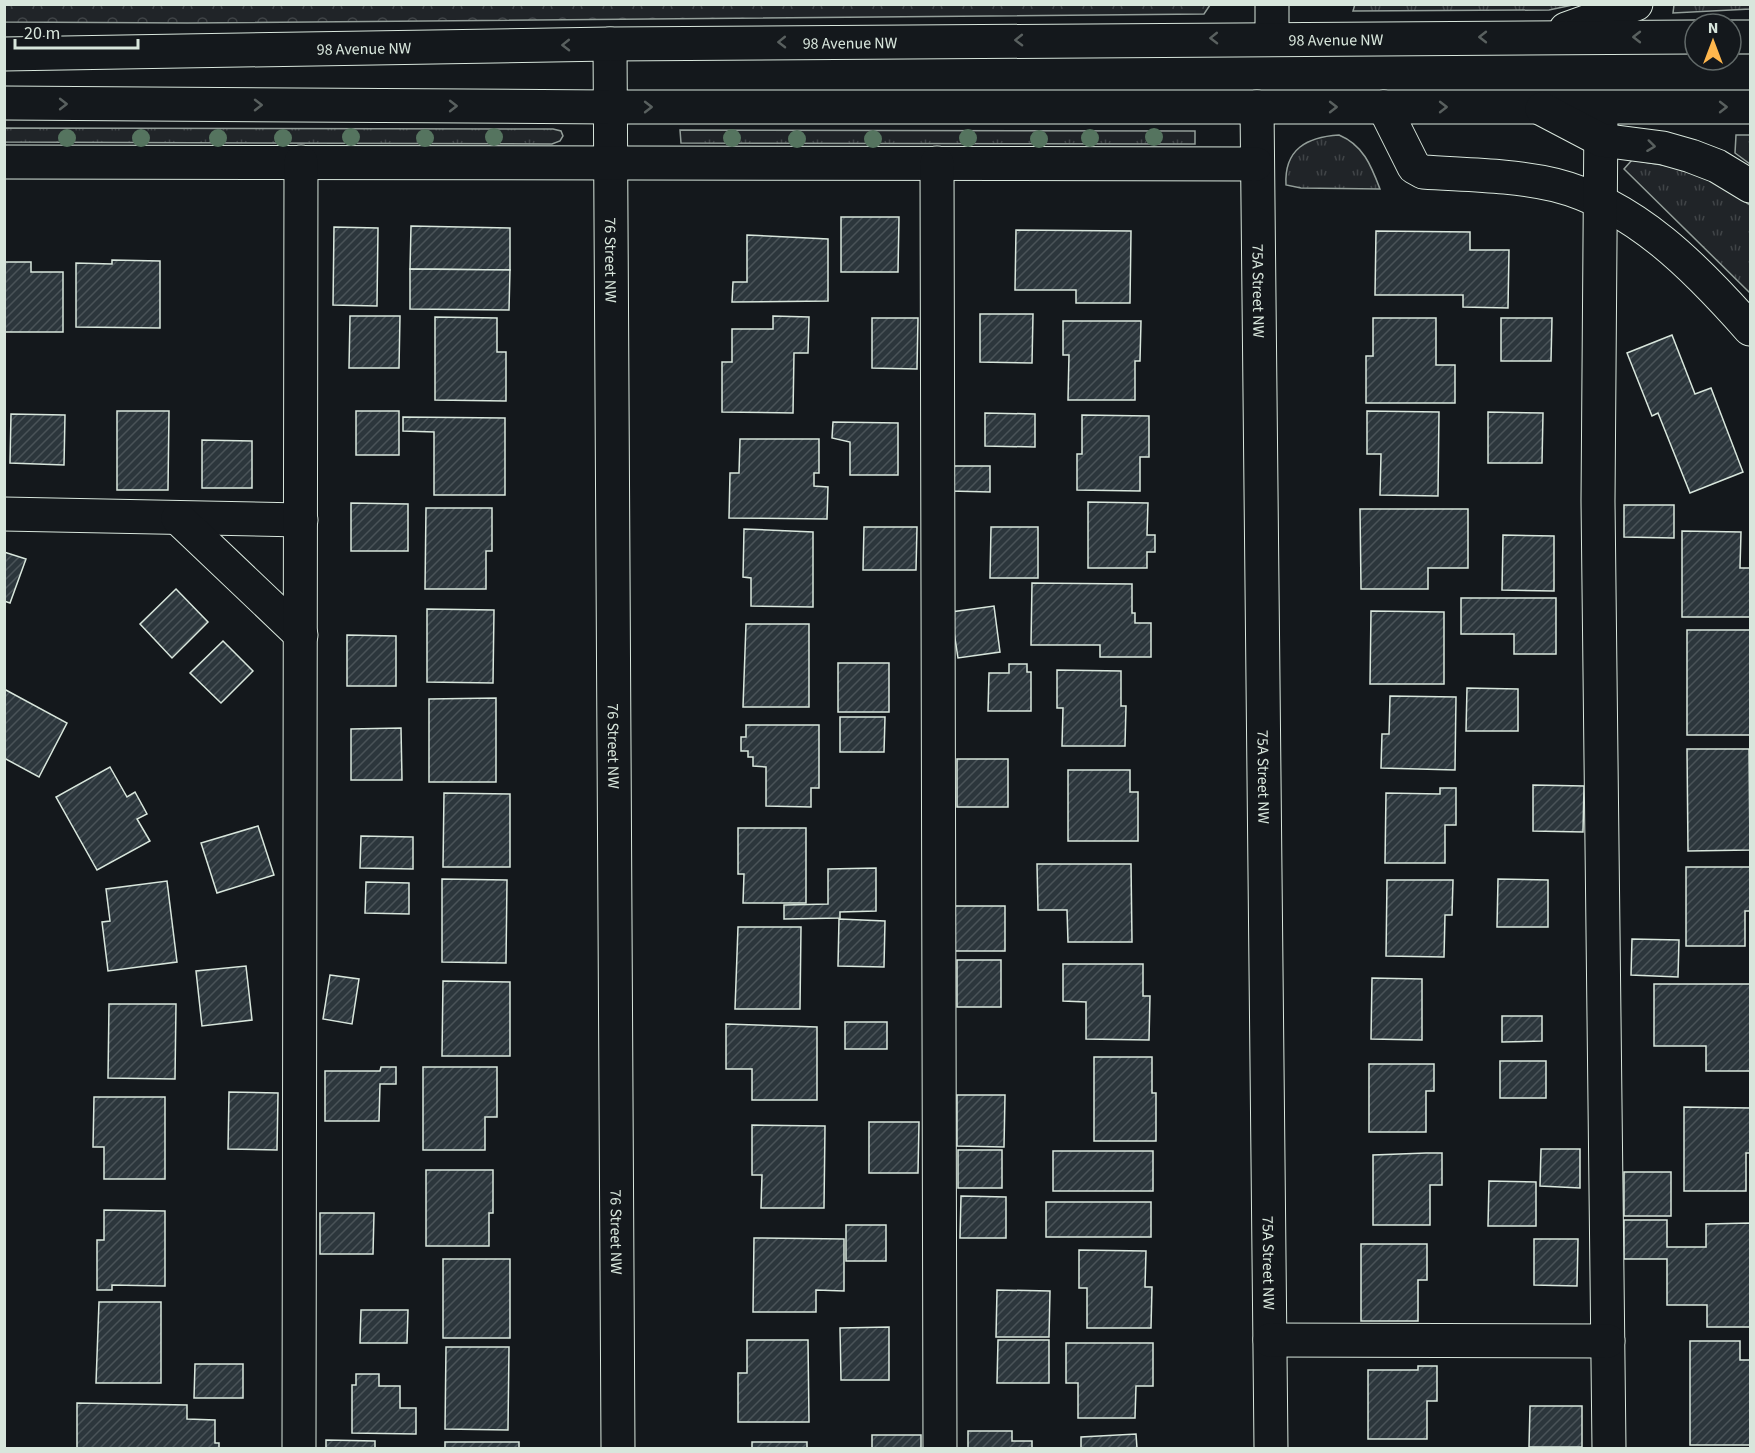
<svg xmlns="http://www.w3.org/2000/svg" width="1755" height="1453" viewBox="0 0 1755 1453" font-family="'Source Sans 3',sans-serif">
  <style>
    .grass { fill: url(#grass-tufts); stroke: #939e99; stroke-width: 1.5 }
    .forest { fill: url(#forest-crowns); stroke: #939e99; stroke-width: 1.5 }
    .building { fill: url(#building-hatch); stroke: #d8e6dc; stroke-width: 1.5 }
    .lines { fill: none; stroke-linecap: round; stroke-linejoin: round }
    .minor-casing { stroke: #d8e6dc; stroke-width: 35 }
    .major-casing { stroke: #d8e6dc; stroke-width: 35 }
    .minor { stroke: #14181c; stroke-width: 33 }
    .major { stroke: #14181c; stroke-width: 33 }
    .tree { fill: #55745f }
    .oneway { stroke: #59605f }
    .labels { text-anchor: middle; stroke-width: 4.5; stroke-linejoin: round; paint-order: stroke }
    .street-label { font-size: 16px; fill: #d8e6dc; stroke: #14181c }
  </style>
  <defs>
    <pattern id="grass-tufts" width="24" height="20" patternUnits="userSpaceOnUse" patternTransform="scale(1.5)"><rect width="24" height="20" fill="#202428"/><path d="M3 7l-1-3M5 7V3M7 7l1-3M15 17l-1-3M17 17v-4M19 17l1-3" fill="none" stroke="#404447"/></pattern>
    <pattern id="forest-crowns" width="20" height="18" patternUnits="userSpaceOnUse" patternTransform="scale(1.5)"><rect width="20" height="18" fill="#202428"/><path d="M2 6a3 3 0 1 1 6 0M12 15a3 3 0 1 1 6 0" fill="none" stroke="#404447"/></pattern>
    <pattern id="building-hatch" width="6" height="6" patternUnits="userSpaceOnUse" patternTransform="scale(1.5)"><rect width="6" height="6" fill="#2c363c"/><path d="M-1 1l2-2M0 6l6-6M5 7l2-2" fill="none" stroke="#4a5358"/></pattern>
  </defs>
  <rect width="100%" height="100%" fill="#14181c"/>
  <!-- grass -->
  <g class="grass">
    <polygon points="1355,4 1573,4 1573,5 1549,10 1353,11"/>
    <polygon points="1674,5 1750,5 1750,9 1673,13"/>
    <polygon points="5,128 553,129 561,131 563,136 560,141 552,144 5,142"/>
    <polygon points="680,130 1195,131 1195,144 681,143"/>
    <path d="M1339,135c24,10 32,30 41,54l-79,-1 -15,-3c-2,-36 21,-48 53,-50z"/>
    <polygon points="1736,135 1750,135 1750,164 1735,153"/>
    <polygon points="1632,160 1698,171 1750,205 1750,293 1624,169"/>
  </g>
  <!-- forest -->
  <polygon class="forest" points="5,4 1210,4 1210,5 1204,14 187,23 5,22"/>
  <!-- building -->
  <g class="building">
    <polygon points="841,217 899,217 898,272 841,272"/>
    <polygon points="411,226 510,228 510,270 410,269"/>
    <polygon points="334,227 378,228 377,306 333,305"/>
    <polygon points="1016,230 1131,231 1130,303 1076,303 1076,290 1015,290"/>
    <polygon points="1376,231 1470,232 1470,250 1509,250 1508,308 1463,307 1463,295 1375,295"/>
    <polygon points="747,235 828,239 828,301 732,302 733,282 747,282"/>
    <polygon points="112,260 160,261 160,328 76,327 76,263 112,264"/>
    <polygon points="4,262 31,262 31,272 63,272 63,332 4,332"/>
    <polygon points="410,269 510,270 509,310 410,309"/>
    <polygon points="980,314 1033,314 1032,363 980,362"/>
    <polygon points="350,316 400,316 399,368 349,368"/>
    <polygon points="773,316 809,317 808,353 794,353 793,413 722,412 722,362 732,362 732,329 773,329"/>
    <polygon points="435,317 497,318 497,352 506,352 506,401 435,400"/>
    <polygon points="872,318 918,318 917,369 872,368"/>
    <polygon points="1373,318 1436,318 1436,365 1455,365 1455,403 1366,403 1366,356 1373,356"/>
    <polygon points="1501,318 1552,318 1551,361 1501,361"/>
    <polygon points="1063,321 1141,321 1140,361 1135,361 1135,400 1068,400 1069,355 1063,355"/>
    <polygon points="1672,335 1695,394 1711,388 1743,472 1690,493 1658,413 1652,416 1627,353"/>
    <polygon points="117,411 169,411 168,490 117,490"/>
    <rect x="356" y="411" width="43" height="44"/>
    <polygon points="1367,411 1439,412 1438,496 1380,495 1381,454 1367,454"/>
    <polygon points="1488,412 1543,413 1542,463 1488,463"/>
    <polygon points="985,413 1035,414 1035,447 985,446"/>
    <polygon points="11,414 65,415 64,465 10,463"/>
    <polygon points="1082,415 1149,416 1149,457 1140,457 1140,491 1077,490 1077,454 1082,454"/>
    <polygon points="403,417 505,418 505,495 434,495 434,432 403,431"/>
    <polygon points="833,422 898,423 898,475 850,475 850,442 832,438"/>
    <polygon points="740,439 819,439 819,473 814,473 814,486 828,487 827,519 729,518 730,473 739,473"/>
    <polygon points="202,440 252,441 252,488 202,488"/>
    <polygon points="951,466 990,466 990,492 950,491"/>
    <polygon points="1088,502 1148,503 1147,535 1155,535 1155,552 1147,552 1147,568 1088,568"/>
    <polygon points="351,503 408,504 408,551 351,551"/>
    <polygon points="1624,505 1674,505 1674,538 1624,537"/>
    <polygon points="426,508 492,508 492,551 486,551 486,589 425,589"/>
    <polygon points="1360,509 1468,509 1468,568 1428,568 1428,589 1361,589"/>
    <polygon points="864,527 917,527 916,570 863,570"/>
    <polygon points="991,527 1038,527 1038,578 990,578"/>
    <polygon points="744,529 813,532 813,607 751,606 751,578 743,577"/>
    <polygon points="1682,531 1741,532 1740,568 1750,568 1750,617 1682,617"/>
    <polygon points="1503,535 1554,536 1554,591 1502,590"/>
    <polygon points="4,552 26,559 10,603 4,601"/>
    <polygon points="1032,583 1132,584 1132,613 1135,613 1135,623 1151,623 1151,657 1100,657 1100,645 1031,645"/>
    <polygon points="176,589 208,622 172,658 140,624"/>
    <polygon points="1461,598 1556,598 1556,654 1514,654 1514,634 1461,634"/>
    <polygon points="994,606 1000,652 958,658 951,612"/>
    <polygon points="427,609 494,610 493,683 427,682"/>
    <polygon points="1371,611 1444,612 1444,684 1370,684"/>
    <polygon points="746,624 809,624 809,707 743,707"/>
    <rect x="1687" y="630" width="63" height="105"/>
    <polygon points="347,635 396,636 396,686 347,686"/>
    <polygon points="223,641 253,671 221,703 190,673"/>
    <rect x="838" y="663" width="51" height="49"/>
    <polygon points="1009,664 1027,664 1027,672 1031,672 1031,711 988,711 989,673 1009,673"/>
    <polygon points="1057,670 1121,671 1121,706 1126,706 1125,746 1062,746 1063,708 1057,708"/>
    <polygon points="1467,688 1518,689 1518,731 1466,731"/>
    <polygon points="4,689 67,723 39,777 4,758"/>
    <polygon points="1390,696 1456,697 1455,770 1381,768 1382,734 1389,734"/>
    <polygon points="496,698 496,782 429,782 429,699"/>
    <polygon points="840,717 885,717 884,752 840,752"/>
    <polygon points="746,725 819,725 819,788 811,788 811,807 766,806 766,767 753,766 753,757 748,757 748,751 741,751 741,737 746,737"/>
    <polygon points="401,728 402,780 351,780 351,729"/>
    <polygon points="1687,749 1749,749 1750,850 1688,851"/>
    <rect x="957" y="759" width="51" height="48"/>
    <polygon points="110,767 127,797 135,792 147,814 137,819 150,841 97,870 56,797"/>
    <polygon points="1068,770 1130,770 1130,792 1138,792 1138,841 1068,841"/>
    <polygon points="1533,785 1584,786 1583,832 1533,831"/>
    <polygon points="1440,788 1456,788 1456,825 1445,825 1445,863 1385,863 1386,793 1440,794"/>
    <polygon points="444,793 510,794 510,867 443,867"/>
    <polygon points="258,826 274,875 217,893 201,843"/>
    <polygon points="738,828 806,828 806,903 743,903 744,874 738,874"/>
    <polygon points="361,836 413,837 413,869 360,868"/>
    <polygon points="1037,864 1131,864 1132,942 1068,942 1067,910 1038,910"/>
    <polygon points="1686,867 1750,867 1750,911 1745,911 1745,946 1686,946"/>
    <polygon points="876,868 876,911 840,912 840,918 784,919 784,905 828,904 828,869"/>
    <polygon points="442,879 507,880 506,963 442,962"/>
    <polygon points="1498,879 1548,880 1548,927 1497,927"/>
    <polygon points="1387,880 1453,880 1452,915 1445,915 1444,957 1386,956"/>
    <polygon points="167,881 177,962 108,971 102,922 110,921 106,889"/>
    <polygon points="366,882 409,883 409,914 365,913"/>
    <polygon points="954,906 1005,906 1005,951 953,951"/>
    <polygon points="839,919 885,921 884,967 838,966"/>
    <polygon points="738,927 801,927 800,1009 735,1009"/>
    <polygon points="1632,939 1679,940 1678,977 1631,975"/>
    <rect x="957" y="960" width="44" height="47"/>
    <polygon points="1063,964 1143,964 1143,996 1150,996 1149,1040 1086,1039 1086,1002 1063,1001"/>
    <polygon points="246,966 252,1020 202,1026 196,971"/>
    <polygon points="330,975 359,979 352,1024 323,1019"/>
    <polygon points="1372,978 1422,979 1422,1040 1371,1039"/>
    <polygon points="443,981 510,982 510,1056 442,1056"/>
    <polygon points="1654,984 1750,984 1750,1071 1706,1071 1706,1046 1654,1046"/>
    <polygon points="109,1004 176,1004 175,1079 108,1078"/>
    <polygon points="1502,1016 1542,1016 1542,1041 1502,1042"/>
    <rect x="845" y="1022" width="42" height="27"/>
    <polygon points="726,1024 817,1027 817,1100 752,1100 752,1069 726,1069"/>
    <polygon points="1094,1057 1152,1057 1152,1093 1156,1093 1156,1141 1094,1141"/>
    <rect x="1500" y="1061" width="46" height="37"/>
    <polygon points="1369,1064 1434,1064 1434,1091 1426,1091 1426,1132 1369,1132"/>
    <polygon points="381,1067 396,1067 396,1084 380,1084 379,1121 325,1121 325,1071 380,1071"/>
    <polygon points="423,1067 497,1067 497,1117 485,1117 485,1150 423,1150"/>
    <polygon points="229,1092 278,1093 277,1150 228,1149"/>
    <polygon points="957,1095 1005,1095 1004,1147 957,1146"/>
    <polygon points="94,1097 165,1097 165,1179 104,1179 104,1147 93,1147"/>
    <polygon points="1684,1107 1750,1108 1750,1153 1746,1153 1746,1191 1684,1191"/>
    <polygon points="869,1122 919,1122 918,1173 869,1173"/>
    <polygon points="752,1125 825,1126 824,1208 761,1208 762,1175 752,1175"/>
    <polygon points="1541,1149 1580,1149 1580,1188 1540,1186"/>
    <rect x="958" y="1150" width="44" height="38"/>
    <rect x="1053" y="1151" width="100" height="40"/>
    <polygon points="1426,1153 1442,1153 1442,1185 1430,1185 1430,1225 1373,1225 1373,1155"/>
    <polygon points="426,1170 493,1170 493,1213 489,1213 489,1246 426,1246"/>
    <rect x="1624" y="1172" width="47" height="44"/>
    <polygon points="1489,1181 1536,1182 1536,1226 1488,1226"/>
    <polygon points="961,1196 1006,1197 1006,1238 960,1238"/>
    <rect x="1046" y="1202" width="105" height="35"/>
    <polygon points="104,1210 165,1211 165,1286 112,1285 112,1290 97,1290 97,1240 104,1240"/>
    <polygon points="320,1213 374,1213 373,1254 320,1254"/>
    <polygon points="1624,1220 1667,1220 1667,1247 1706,1247 1706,1224 1750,1223 1750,1327 1707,1327 1707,1305 1667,1305 1667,1259 1624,1259"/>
    <rect x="846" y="1225" width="40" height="36"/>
    <polygon points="754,1238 844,1239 844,1291 816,1290 816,1312 753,1312"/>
    <polygon points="1534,1239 1578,1239 1577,1286 1534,1285"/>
    <polygon points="1361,1244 1427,1244 1427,1280 1418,1280 1418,1321 1361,1321"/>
    <polygon points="1079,1250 1146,1251 1145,1287 1152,1287 1151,1328 1087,1328 1087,1288 1079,1288"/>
    <rect x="443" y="1259" width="67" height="79"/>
    <polygon points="997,1290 1050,1291 1049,1337 996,1337"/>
    <polygon points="99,1302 161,1302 161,1383 96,1383"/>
    <polygon points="361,1310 408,1310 407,1343 360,1343"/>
    <polygon points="889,1327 889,1380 841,1380 840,1328"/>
    <polygon points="747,1340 808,1340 809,1422 738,1422 738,1373 747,1373"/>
    <polygon points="998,1340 1049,1340 1049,1383 997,1383"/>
    <polygon points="1690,1341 1740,1341 1740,1360 1750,1360 1750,1445 1690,1445"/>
    <polygon points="1066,1343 1153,1343 1153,1386 1136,1386 1135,1418 1078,1418 1078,1383 1066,1383"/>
    <polygon points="446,1347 509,1347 508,1430 445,1429"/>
    <polygon points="195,1364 243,1364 243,1398 194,1398"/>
    <polygon points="1418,1366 1437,1366 1437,1401 1427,1401 1427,1439 1368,1439 1368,1370 1418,1370"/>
    <polygon points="356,1374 379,1374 379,1386 400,1386 400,1408 416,1408 416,1434 352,1433 352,1385 356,1385"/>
    <polygon points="77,1403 187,1405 187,1419 215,1420 215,1443 219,1443 219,1448 77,1448"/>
    <polygon points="1530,1406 1582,1406 1582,1447 1529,1447"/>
    <polygon points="968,1431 1012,1431 1012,1441 1032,1441 1032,1448 968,1448"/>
    <polygon points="1136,1434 1137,1448 1081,1448 1081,1437"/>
    <rect x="872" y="1435" width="49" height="13"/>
    <polygon points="326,1440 375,1441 375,1448 326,1448"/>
    <rect x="445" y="1442" width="74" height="6"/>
    <rect x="752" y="1442" width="55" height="6"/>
  </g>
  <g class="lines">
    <!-- minor casing -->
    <g class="minor-casing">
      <g id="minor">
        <polyline points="1272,4 1272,38"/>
        <path id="s1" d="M610,44l8,1404"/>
        <path id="s2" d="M1257,107l14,1341"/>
        <path d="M1384,107l30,60 9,5c44,3 89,3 132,13 80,20 142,84 195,144"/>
        <polyline points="1601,112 1598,501 1609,1448"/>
        <polyline points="4,162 1256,164"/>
        <polyline points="937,163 940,1448"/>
        <polyline points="4,514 301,520"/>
        <polyline points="178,518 301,635"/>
        <polyline points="1270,1340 1608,1341"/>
        <polyline points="299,1448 301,162"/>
      </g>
    </g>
    <!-- major casing -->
    <g class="major-casing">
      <g id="major">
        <polyline points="1566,29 1636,4"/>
        <polyline points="1731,37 1750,37"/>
        <path id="s3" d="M4,54l606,-10 1085,-7"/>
        <polyline points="4,103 609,107 1750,107"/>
        <polyline points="1542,109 1601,140 1663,148 1691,156 1717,166 1750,186"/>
      </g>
    </g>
    <!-- minor -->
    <use href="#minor" class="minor"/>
    <!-- major -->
    <use href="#major" class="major"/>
  </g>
  <!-- trees -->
  <g class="tree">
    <circle cx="351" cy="137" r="9"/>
    <circle cx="494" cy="137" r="9"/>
    <circle cx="1154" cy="137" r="9"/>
    <circle cx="67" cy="138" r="9"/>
    <circle cx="141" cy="138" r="9"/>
    <circle cx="218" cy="138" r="9"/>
    <circle cx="283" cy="138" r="9"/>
    <circle cx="425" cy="138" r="9"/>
    <circle cx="732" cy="138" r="9"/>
    <circle cx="968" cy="138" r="9"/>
    <circle cx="1090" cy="138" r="9"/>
    <circle cx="797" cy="139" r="9"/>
    <circle cx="873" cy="139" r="9"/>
    <circle cx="1039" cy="139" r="9"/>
  </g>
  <!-- one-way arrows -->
  <defs><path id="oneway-chevron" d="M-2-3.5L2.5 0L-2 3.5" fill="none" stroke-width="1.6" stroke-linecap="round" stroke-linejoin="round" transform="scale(1.5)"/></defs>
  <g class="oneway">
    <use href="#oneway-chevron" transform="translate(1483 37) rotate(180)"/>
    <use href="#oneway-chevron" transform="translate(1637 37) rotate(180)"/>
    <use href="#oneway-chevron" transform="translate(1214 38) rotate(179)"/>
    <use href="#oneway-chevron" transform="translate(1019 40) rotate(179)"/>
    <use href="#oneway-chevron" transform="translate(782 42) rotate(179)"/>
    <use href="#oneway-chevron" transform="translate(566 45) rotate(179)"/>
    <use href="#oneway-chevron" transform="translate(63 104)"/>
    <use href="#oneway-chevron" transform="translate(258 105)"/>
    <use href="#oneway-chevron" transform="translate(453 106)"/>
    <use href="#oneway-chevron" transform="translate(648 107)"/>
    <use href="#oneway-chevron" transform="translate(1333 107)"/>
    <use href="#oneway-chevron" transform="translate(1443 107)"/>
    <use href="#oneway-chevron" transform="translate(1723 107)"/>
    <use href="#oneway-chevron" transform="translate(1651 146) rotate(7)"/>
  </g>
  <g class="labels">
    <!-- street labels -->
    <g class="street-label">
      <text dy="6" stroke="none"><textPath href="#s3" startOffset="1332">98 Avenue NW</textPath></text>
      <text dy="6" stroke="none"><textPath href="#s3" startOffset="846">98 Avenue NW</textPath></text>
      <text dy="6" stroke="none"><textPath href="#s3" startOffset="360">98 Avenue NW</textPath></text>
      <text dy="6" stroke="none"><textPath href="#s1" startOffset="216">76 Street NW</textPath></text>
      <text dy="6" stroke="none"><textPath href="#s2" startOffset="184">75A Street NW</textPath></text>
      <text dy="6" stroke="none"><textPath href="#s1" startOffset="702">76 Street NW</textPath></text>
      <text dy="6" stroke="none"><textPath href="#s2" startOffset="670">75A Street NW</textPath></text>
      <text dy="6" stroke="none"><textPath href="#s1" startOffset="1188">76 Street NW</textPath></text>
      <text dy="6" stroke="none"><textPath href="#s2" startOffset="1156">75A Street NW</textPath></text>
    </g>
  </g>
  <!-- border -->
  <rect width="1755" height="1453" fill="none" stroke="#d8e6dc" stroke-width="12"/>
  <!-- north arrow -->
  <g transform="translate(1713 42)"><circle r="28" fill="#14181c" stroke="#626a69" stroke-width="1.5"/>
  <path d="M0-4.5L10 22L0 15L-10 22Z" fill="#ffb74d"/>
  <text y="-9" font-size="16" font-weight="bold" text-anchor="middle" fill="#d8e6dc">N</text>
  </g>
  <!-- scale -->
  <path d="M15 39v9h123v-9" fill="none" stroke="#d8e6dc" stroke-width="3"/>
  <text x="24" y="39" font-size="18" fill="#d8e6dc" stroke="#14181c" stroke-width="4.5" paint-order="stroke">20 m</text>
</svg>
